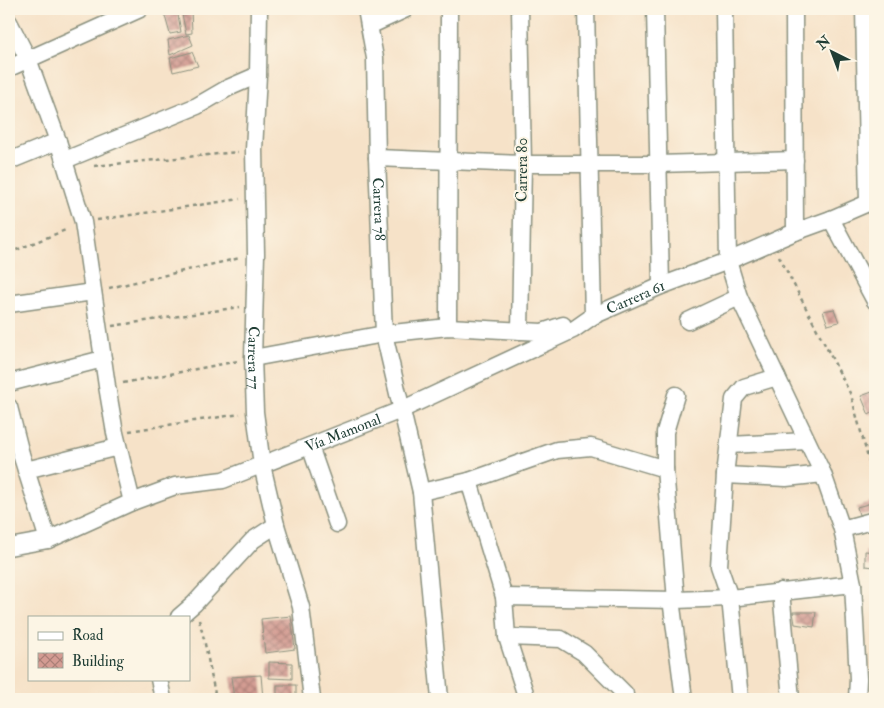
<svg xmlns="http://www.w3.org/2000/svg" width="884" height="708" viewBox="0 0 884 708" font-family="'IM FELL Double Pica',serif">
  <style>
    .building { fill: url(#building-cross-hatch) }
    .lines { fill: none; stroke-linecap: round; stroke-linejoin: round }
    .minor-casing { stroke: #8a907e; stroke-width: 19 }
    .path { stroke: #8a907e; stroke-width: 2.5; stroke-dasharray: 4 4; stroke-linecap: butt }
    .minor { stroke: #fff; stroke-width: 16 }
    .labels { text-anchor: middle; stroke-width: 4; stroke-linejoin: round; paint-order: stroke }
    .street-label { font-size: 15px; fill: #1f3d34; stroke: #fcf5e5 }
  </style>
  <defs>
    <pattern id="building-cross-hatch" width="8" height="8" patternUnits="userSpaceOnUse" patternTransform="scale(1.25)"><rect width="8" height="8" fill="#d39b92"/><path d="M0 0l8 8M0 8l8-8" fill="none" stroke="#ab8078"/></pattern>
  </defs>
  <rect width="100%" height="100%" fill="#fcf5e5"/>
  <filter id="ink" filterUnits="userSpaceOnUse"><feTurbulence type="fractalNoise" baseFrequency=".02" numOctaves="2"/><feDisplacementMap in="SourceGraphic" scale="10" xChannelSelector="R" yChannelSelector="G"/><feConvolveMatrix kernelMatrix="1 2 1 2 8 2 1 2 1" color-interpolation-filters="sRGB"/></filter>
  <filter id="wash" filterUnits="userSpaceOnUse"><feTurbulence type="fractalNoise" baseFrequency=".0096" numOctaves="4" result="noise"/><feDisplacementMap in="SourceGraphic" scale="20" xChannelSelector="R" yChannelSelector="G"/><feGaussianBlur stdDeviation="1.12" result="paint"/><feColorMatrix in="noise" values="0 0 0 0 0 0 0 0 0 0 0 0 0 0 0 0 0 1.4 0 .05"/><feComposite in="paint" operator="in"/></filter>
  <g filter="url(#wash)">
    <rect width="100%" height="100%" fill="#f6e2c8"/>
    <g id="blocks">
      <!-- building -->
      <g class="building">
        <polygon points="163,9 177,9 181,32 170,34"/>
        <polygon points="181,9 191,9 192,33 186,34"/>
        <polygon points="189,35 193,45 170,55 168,40"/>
        <polygon points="192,52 198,66 173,72 170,58"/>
        <polygon points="834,309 839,322 828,325 823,311"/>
        <polygon points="875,391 875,411 869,415 861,396"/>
        <polygon points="875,502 875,513 859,515 857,507"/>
        <polygon points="865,551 875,552 875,567 865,566"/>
        <polygon points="793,612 816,612 814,627 795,624"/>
        <polygon points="291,616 295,649 265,653 261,619"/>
        <polygon points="269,662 292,663 292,679 269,678"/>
        <polygon points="261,675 263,699 234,699 231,677"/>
        <rect x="277" y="685" width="19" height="14"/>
      </g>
    </g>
  </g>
  <g filter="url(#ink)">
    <use href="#blocks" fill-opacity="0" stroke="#8a907e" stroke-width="1"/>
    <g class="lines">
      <!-- minor casing -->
      <g class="minor-casing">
        <g id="minor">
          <path id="s1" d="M259,9l-1,66 -4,75 2,104 -3,104 2,54 7,53 14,60 25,82 11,92"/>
          <path id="s2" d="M366,9l9,49 2,100 7,176 37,158 19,207"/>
          <polyline points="520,9 523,164 520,331"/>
          <polyline points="586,9 593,316"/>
          <polyline points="655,9 661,286"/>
          <polyline points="724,9 728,261 739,297 823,474 842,529 853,584 858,679 857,699"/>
          <polyline points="794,9 795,232"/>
          <polyline points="864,9 868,203"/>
          <polyline points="9,22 28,59 58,141 83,222 107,386 115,433 132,502"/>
          <polyline points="369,26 406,9"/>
          <polyline points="9,68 140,9"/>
          <polyline points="377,158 523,164 658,164 795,160"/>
          <polyline points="65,160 197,106 228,88 258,75"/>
          <polyline points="9,161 58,141"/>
          <polyline points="831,219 875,301"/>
          <polyline points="9,304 93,292"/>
          <polyline points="688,321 739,297"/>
          <polyline points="448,327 449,9"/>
          <polyline points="253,358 384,334 448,327 542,332 563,325"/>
          <polyline points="9,383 103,359"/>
          <polyline points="676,395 665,432 665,469 676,600"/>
          <polyline points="9,407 21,454 48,540"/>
          <polyline points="729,445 807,441"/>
          <polyline points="310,446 337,524"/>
          <polyline points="26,470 118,447"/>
          <polyline points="725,475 786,478 823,474"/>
          <polyline points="469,481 504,597 507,637 527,699"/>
          <polyline points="421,492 469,481 557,450 591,447 665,469"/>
          <polyline points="842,529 875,520"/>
          <path id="s3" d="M9,547l39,-7 84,-38 43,-16 48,-6 178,-70 172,-80 20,-14 68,-30 67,-25 67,-29 36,-13 44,-19"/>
          <polyline points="781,591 791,699"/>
          <polyline points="504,597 676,600 730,598 853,584"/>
          <polyline points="671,599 684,699"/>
          <polyline points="179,617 194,604 253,540 276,525"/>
          <polyline points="507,637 561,639 584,653 625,694"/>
          <polyline points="159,679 163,699"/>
          <polyline points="740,699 730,598 719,566 725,475 734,399 744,387 777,377"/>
        </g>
      </g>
      <!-- path -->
      <g class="path">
        <polyline points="94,166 238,152"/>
        <polyline points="97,220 240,199"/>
        <polyline points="9,253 68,229"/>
        <polyline points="779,256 851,395 875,484"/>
        <polyline points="109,288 240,258"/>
        <polyline points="112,326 240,307"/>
        <polyline points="123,383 238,361"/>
        <polyline points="129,431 240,414"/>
        <polyline points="199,620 204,639 216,699"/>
      </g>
      <!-- minor -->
      <use href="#minor" class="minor"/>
    </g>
  </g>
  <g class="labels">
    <!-- street labels -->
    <g class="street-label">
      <text transform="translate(522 170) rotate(-90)" y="5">Carrera 80</text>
      <text dy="5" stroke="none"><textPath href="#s2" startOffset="201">Carrera 78</textPath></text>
      <text dy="5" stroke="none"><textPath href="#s3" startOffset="678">Carrera 61</textPath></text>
      <text dy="5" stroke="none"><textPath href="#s1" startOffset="349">Carrera 77</textPath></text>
      <text dy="5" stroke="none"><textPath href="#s3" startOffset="355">Vía Mamonal</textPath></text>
    </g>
  </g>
  <!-- margin -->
  <rect width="884" height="708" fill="none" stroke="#fcf5e5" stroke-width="30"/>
  <!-- legend -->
  <rect x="28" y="616" width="162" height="65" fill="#fcf5e5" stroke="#a4ab9e"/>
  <rect x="38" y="632" width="25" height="8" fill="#ffffff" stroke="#a4ab9e"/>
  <text x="72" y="640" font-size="15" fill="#1f3d34">Road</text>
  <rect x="38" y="653" width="25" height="15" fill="url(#building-cross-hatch)" stroke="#a4ab9e"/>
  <text x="72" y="666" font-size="15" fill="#1f3d34">Building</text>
  <!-- north arrow -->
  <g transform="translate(832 52) rotate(318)" stroke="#fcf5e5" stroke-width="4" paint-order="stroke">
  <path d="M0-4L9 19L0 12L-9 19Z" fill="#1f3d34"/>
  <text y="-8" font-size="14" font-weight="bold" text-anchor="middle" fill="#1f3d34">N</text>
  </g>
</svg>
